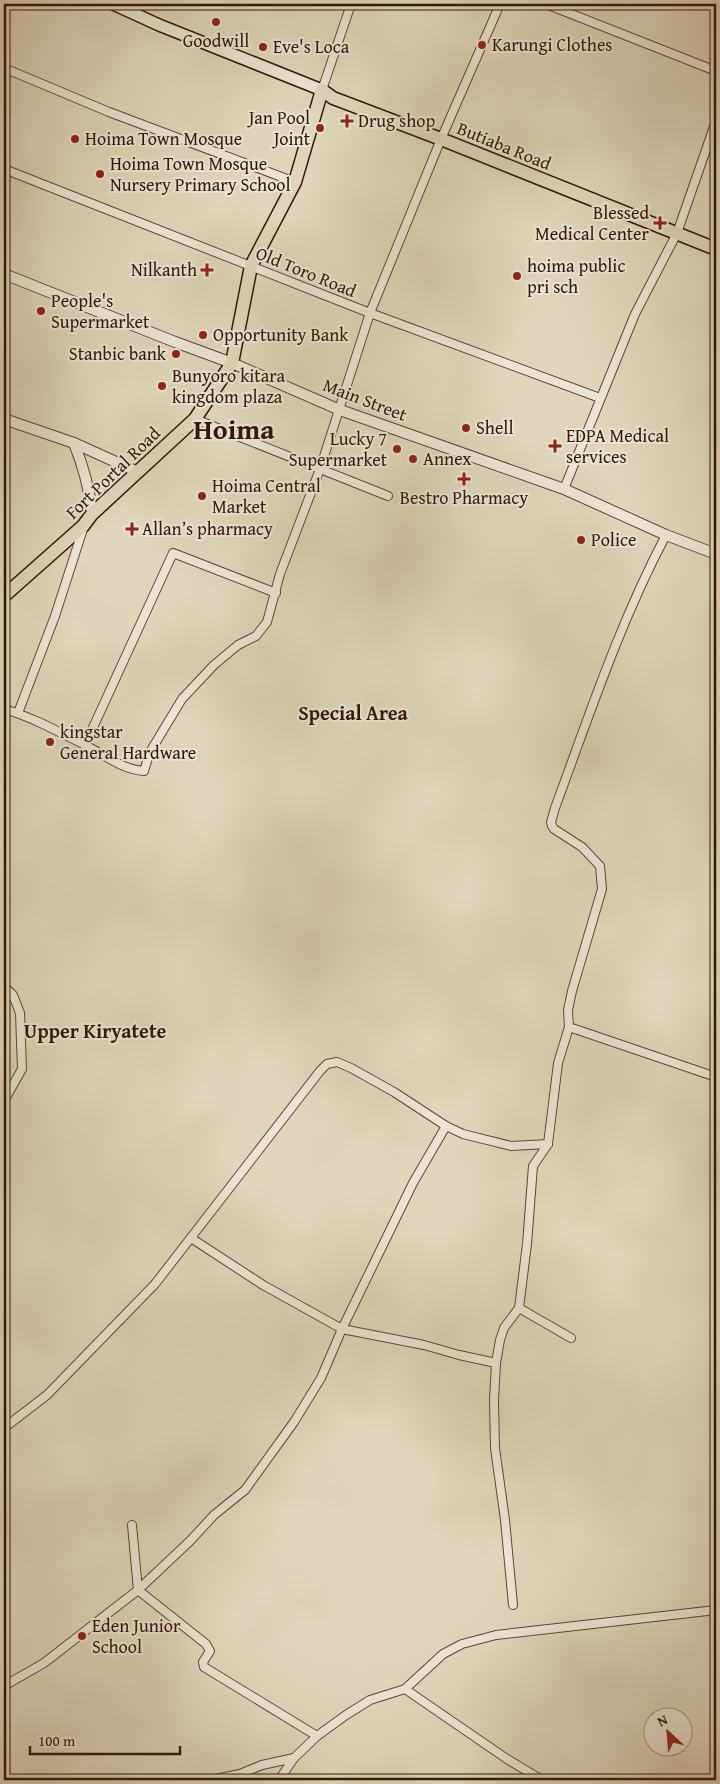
<svg xmlns="http://www.w3.org/2000/svg" width="720" height="1784" viewBox="0 0 720 1784" font-family="'Gentium Book Plus',serif">
  <style>
    .lines { fill: none; stroke-linecap: round; stroke-linejoin: round }
    .minor-casing { stroke: #5e4635; stroke-width: 10 }
    .tertiary-casing { stroke: #5e4635; stroke-width: 12 }
    .secondary-casing { stroke: #331609; stroke-width: 14 }
    .primary-casing { stroke: #331609; stroke-width: 15 }
    .minor { stroke: #eae4d2; stroke-width: 8 }
    .tertiary { stroke: #eae4d2; stroke-width: 10 }
    .secondary { stroke: #eae4d2; stroke-width: 11 }
    .primary { stroke: #ded5ba; stroke-width: 12 }
    .poi-dot { fill: #8f2418; stroke: #eae4d2; stroke-width: 2 }
    .labels { text-anchor: middle; stroke-width: 4; stroke-linejoin: round; paint-order: stroke }
    .poi-label { font-size: 18px; fill: #331609; stroke: #eae4d2; text-anchor: start }
    .street-label { font-size: 18px; fill: #331609; stroke: #eae4d2 }
    .quarter-label { font-size: 20px; font-weight: bold; fill: #331609; stroke: #eae4d2 }
    .town-label { font-size: 28px; font-weight: bold; fill: #331609; stroke: #eae4d2 }
  </style>
  <rect width="100%" height="100%" fill="#ded5ba"/>
  <filter id="stains"><feTurbulence type="fractalNoise" baseFrequency=".004" numOctaves="4"/><feColorMatrix values="0 0 0 0 .2 0 0 0 0 .09 0 0 0 0 .02 0 0 0 .5 -.17"/></filter>
  <radialGradient id="worn" r=".72"><stop offset=".6" stop-color="#630" stop-opacity="0"/><stop offset="1" stop-color="#630" stop-opacity=".3"/></radialGradient>
  <g class="lines">
    <!-- minor casing -->
    <g class="minor-casing">
      <g id="minor">
        <polyline points="546,4 716,71"/>
        <polyline points="4,68 109,112 295,182"/>
        <polyline points="322,90 351,4"/>
        <polyline points="4,169 370,313 600,398"/>
        <polyline points="195,419 388,496"/>
        <polyline points="564,489 635,314 677,233 716,121"/>
        <path d="M4,709c28,8 55,23 81,36 18,9 38,25 59,26l6,-19 32,-53 32,-34 24,-20 18,-9 11,-14 13,-48 40,-105 50,-156 71,-174 59,-135"/>
        <polyline points="18,713 55,616 83,529"/>
        <polyline points="85,745 173,553 276,593"/>
        <polyline points="4,986 13,995 20,1013 22,1069 4,1101"/>
        <polyline points="569,1027 716,1077"/>
        <polyline points="191,1238 263,1285 342,1329 424,1345 459,1355 496,1363"/>
        <polyline points="519,1308 571,1338"/>
        <polyline points="4,1428 47,1395 155,1284 320,1071 327,1064 337,1062 351,1068 394,1092 446,1126 463,1134 511,1146 548,1144"/>
        <polyline points="132,1525 138,1590 206,1644 210,1651 203,1662 204,1667 317,1736"/>
        <path d="M513,1605l-8,-85 -10,-72 -1,-48 2,-37 4,-23 4,-12 15,-20 8,-64 6,-78 15,-22 10,-81 11,-36 -1,-17 4,-19 30,-102 -2,-23 -18,-19 -28,-18 -2,-3 -1,-4 4,-14c34,-92 65,-186 111,-273"/>
        <polyline points="4,1686 44,1663 138,1590 190,1541 214,1515 245,1490 294,1422 321,1378 342,1329 413,1183 446,1126"/>
        <polyline points="405,1689 507,1759 542,1780"/>
        <polyline points="187,1780 215,1779 240,1774 262,1765 294,1758"/>
        <polyline points="279,1780 294,1758 317,1736 346,1715 370,1700 405,1689 443,1654 462,1644 496,1635 716,1610"/>
      </g>
    </g>
    <!-- tertiary casing -->
    <g class="tertiary-casing">
      <g id="tertiary">
        <polyline points="4,274 175,342 232,363 340,410 564,489 666,535 716,554"/>
        <polyline points="4,419 74,443 138,472"/>
        <path d="M74,443c9,23 16,47 18,71"/>
      </g>
    </g>
    <!-- secondary casing -->
    <g class="secondary-casing">
      <polyline id="secondary" points="113,4 159,25 322,90"/>
    </g>
    <!-- primary casing -->
    <g class="primary-casing">
      <polyline id="primary" points="4,596 83,526 92,514 195,419 232,363 251,266 295,182 322,90 333,98 441,139 716,249"/>
    </g>
    <!-- minor -->
    <use href="#minor" class="minor"/>
    <!-- tertiary -->
    <use href="#tertiary" class="tertiary"/>
    <!-- secondary -->
    <use href="#secondary" class="secondary"/>
    <!-- primary -->
    <use href="#primary" class="primary"/>
  </g>
  <!-- markers -->
  <g class="poi-dot">
    <circle cx="216" cy="22" r="5"/>
    <circle cx="482" cy="45" r="5"/>
    <circle cx="263" cy="47" r="5"/>
    <path d="M344.5 113.5h5v5h5v5h-5v5h-5v-5h-5v-5h5z"/>
    <circle cx="320" cy="128" r="5"/>
    <circle cx="75" cy="139" r="5"/>
    <circle cx="100" cy="174" r="5"/>
    <path d="M657.5 215.5h5v5h5v5h-5v5h-5v-5h-5v-5h5z"/>
    <path d="M204.5 262.5h5v5h5v5h-5v5h-5v-5h-5v-5h5z"/>
    <circle cx="517" cy="276" r="5"/>
    <circle cx="41" cy="311" r="5"/>
    <circle cx="203" cy="335" r="5"/>
    <circle cx="176" cy="354" r="5"/>
    <circle cx="162" cy="386" r="5"/>
    <circle cx="466" cy="428" r="5"/>
    <path d="M552.5 438.5h5v5h5v5h-5v5h-5v-5h-5v-5h5z"/>
    <circle cx="397" cy="449" r="5"/>
    <circle cx="413" cy="459" r="5"/>
    <path d="M461.5 471.5h5v5h5v5h-5v5h-5v-5h-5v-5h5z"/>
    <circle cx="202" cy="496" r="5"/>
    <path d="M129.5 521.5h5v5h5v5h-5v5h-5v-5h-5v-5h5z"/>
    <circle cx="581" cy="540" r="5"/>
    <circle cx="50" cy="742" r="5"/>
    <circle cx="82" cy="1636" r="5"/>
  </g>
  <g class="labels">
    <!-- poi labels -->
    <g class="poi-label">
      <text x="216" y="47" text-anchor="middle">Goodwill</text>
      <text x="492" y="51">Karungi Clothes</text>
      <text x="273" y="53">Eve's Loca</text>
      <text x="310" y="124" text-anchor="end">Jan Pool<tspan x="310" dy="21">Joint</tspan></text>
      <text x="358" y="127">Drug shop</text>
      <text x="85" y="145">Hoima Town Mosque</text>
      <text x="110" y="170">Hoima Town Mosque<tspan x="110" dy="21">Nursery Primary School</tspan></text>
      <text x="649" y="219" text-anchor="end">Blessed<tspan x="649" dy="21">Medical Center</tspan></text>
      <text x="527" y="272">hoima public<tspan x="527" dy="21">pri sch</tspan></text>
      <text x="197" y="276" text-anchor="end">Nilkanth</text>
      <text x="51" y="307">People's<tspan x="51" dy="21">Supermarket</tspan></text>
      <text x="213" y="341">Opportunity Bank</text>
      <text x="166" y="360" text-anchor="end">Stanbic bank</text>
      <text x="172" y="382">Bunyoro kitara<tspan x="172" dy="21">kingdom plaza</tspan></text>
      <text x="476" y="434">Shell</text>
      <text x="566" y="442">EDPA Medical<tspan x="566" dy="21">services</tspan></text>
      <text x="387" y="445" text-anchor="end">Lucky 7<tspan x="387" dy="21">Supermarket</tspan></text>
      <text x="423" y="465">Annex</text>
      <text x="212" y="492">Hoima Central<tspan x="212" dy="21">Market</tspan></text>
      <text x="464" y="504" text-anchor="middle">Bestro Pharmacy</text>
      <text x="142" y="535">Allan’s pharmacy</text>
      <text x="591" y="546">Police</text>
      <text x="60" y="738">kingstar<tspan x="60" dy="21">General Hardware</tspan></text>
      <text x="92" y="1632">Eden Junior<tspan x="92" dy="21">School</tspan></text>
    </g>
    <!-- street labels -->
    <g class="street-label">
      <text transform="translate(504 146) rotate(22)" y="6">Butiaba Road</text>
      <text transform="translate(306 272) rotate(22)" y="6">Old Toro Road</text>
      <text transform="translate(365 400) rotate(21)" y="6">Main Street</text>
      <text transform="translate(113 473) rotate(-44)" y="6">Fort Portal Road</text>
    </g>
    <!-- quarter labels -->
    <g class="quarter-label">
      <text x="353" y="720">Special Area</text>
      <text x="95" y="1038">Upper Kiryatete</text>
    </g>
    <!-- town labels -->
    <g class="town-label">
      <text x="234" y="439">Hoima</text>
    </g>
  </g>
  <!-- margin -->
  <rect width="720" height="1784" fill="none" stroke="#ded5ba" stroke-width="20"/>
  <rect x="5" y="5" width="710" height="1774" fill="none" stroke="#331609" stroke-width="2.5"/>
  <rect x="10" y="10" width="700" height="1764" fill="none" stroke="#331609"/>
  <!-- north arrow -->
  <g transform="translate(668 1732) rotate(334)"><circle r="24" fill="#eae4d2" stroke="#a19282"/>
  <path d="M0-4L9 19L0 12L-9 19Z" fill="#8f2418"/>
  <text y="-8" font-size="14" font-weight="bold" text-anchor="middle" fill="#331609">N</text>
  </g>
  <!-- scale -->
  <path d="M30 1746v8h150v-8" fill="none" stroke="#331609" stroke-width="2.5"/>
  <text x="38" y="1746" font-size="15" fill="#331609" stroke="#eae4d2" stroke-width="4" paint-order="stroke">100 m</text>
  <rect width="100%" height="100%" filter="url(#stains)"/>
  <rect width="100%" height="100%" fill="url(#worn)"/>
</svg>
